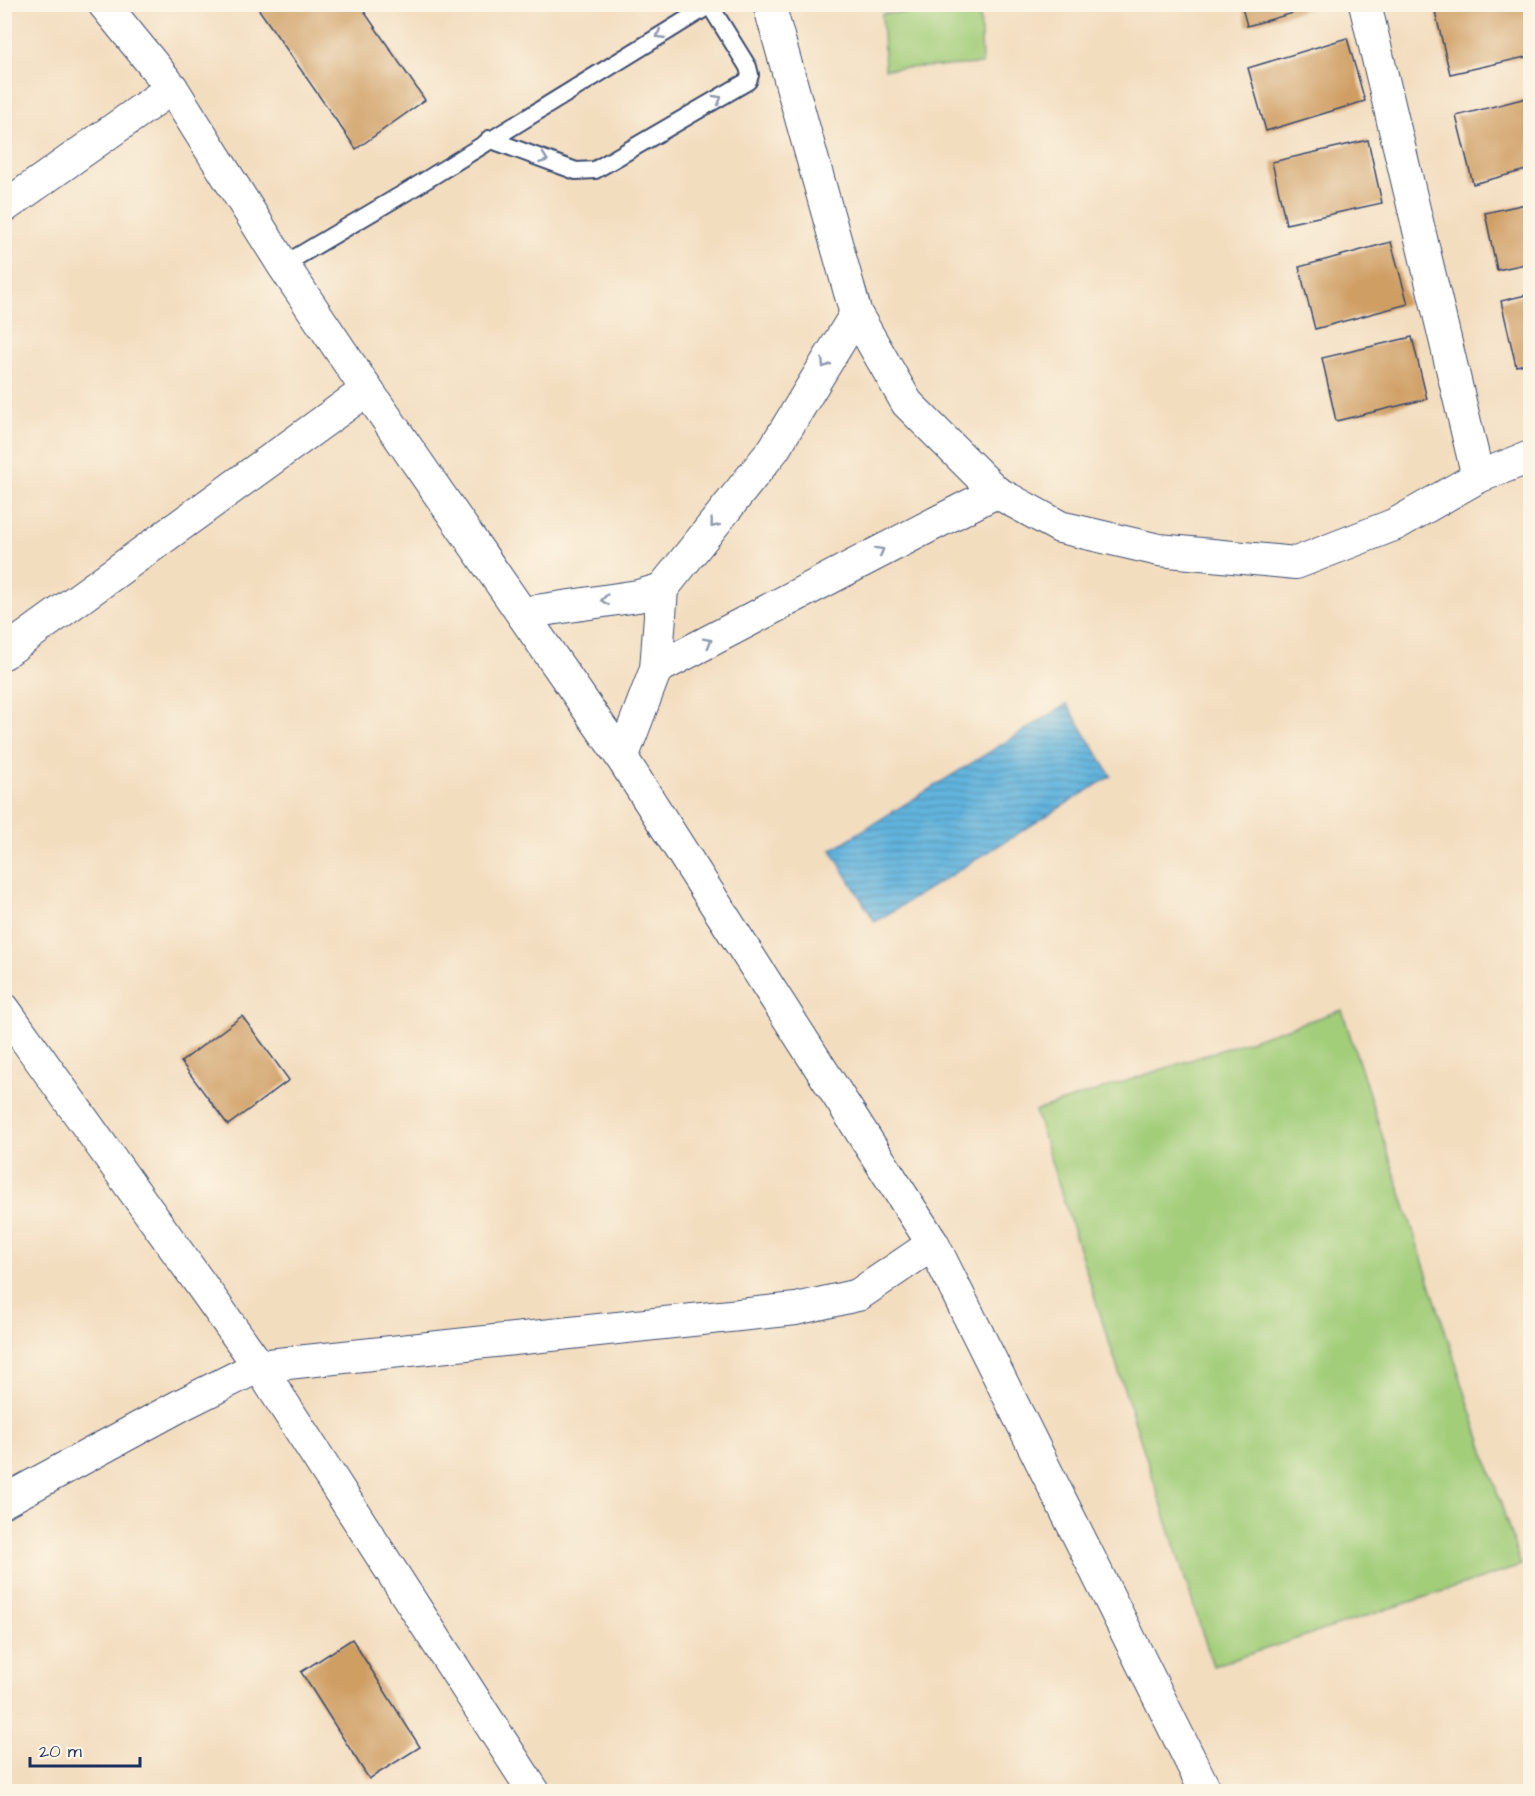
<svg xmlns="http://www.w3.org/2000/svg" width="1535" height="1796" viewBox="0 0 1535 1796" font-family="'Architects Daughter',sans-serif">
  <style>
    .green { fill: #a2cd79; stroke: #5e7e6c; stroke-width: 1.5 }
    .water { fill: url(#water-rules); stroke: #3e729e; stroke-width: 1.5 }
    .building { fill: #cf9e64 }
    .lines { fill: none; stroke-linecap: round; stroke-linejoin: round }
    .lane-casing { stroke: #3b496d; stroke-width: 20 }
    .street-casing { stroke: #3b496d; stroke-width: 34 }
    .lane { stroke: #fff; stroke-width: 16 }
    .street { stroke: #fff; stroke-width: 32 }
    .oneway { stroke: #8d97ae }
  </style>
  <defs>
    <pattern id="water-rules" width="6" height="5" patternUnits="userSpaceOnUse" patternTransform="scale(1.5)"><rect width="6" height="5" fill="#62b4dd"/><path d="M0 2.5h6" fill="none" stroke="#5093b6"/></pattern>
  </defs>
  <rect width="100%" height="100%" fill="#fcf5e5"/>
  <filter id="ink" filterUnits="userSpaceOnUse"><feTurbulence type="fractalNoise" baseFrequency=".0167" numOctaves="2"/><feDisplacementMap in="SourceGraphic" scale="12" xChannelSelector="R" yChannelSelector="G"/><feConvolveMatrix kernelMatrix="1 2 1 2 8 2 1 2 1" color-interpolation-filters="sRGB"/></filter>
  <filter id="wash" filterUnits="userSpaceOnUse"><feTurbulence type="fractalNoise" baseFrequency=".008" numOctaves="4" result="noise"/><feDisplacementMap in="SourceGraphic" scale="24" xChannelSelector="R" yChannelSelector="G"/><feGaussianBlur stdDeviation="1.35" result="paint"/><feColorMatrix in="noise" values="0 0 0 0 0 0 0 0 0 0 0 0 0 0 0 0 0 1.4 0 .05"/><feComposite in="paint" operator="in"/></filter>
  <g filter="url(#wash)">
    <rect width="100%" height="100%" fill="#f3ddbf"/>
    <!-- green -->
    <g class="green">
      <polygon points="980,9 982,64 885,69 882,14"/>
      <polygon points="1342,1010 1521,1566 1213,1666 1035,1111"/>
    </g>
    <!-- water -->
    <polygon class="water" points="1067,704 1111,776 875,922 831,850"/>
    <g id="blocks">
      <!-- building -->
      <g class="building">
        <polygon points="255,4 359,4 425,100 356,149"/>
        <polygon points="1241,4 1322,4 1322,5 1247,26"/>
        <polygon points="1447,4 1530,4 1530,56 1450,74 1434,7"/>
        <polygon points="1347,38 1365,101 1266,131 1248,68"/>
        <polygon points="1530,97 1530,169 1473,184 1456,116"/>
        <polygon points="1368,140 1382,203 1286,224 1272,162"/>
        <polygon points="1530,203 1530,263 1497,270 1485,213"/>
        <polygon points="1391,242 1408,304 1315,329 1299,267"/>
        <polygon points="1530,294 1530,363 1516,366 1501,301"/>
        <polygon points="1412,337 1427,399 1336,421 1322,358"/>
        <polygon points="242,1016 289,1080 228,1125 181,1062"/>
        <polygon points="352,1639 420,1747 369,1779 301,1672"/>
      </g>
    </g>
  </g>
  <g filter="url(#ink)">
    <use href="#blocks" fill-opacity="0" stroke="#3b496d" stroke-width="1.5"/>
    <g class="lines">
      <!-- lane casing -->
      <g class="lane-casing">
        <g id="lane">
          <polyline points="489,139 576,171 595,170 748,81 750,75 748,67 709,4"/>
          <polyline points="283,265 418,185 710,5"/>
        </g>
      </g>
      <!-- street casing -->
      <g class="street-casing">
        <g id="street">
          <polyline points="104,4 172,88 283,265 367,390 622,758 933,1244 1206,1792"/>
          <polyline points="769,4 856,314 907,403 996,492 1060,527 1159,550 1296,563 1396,524 1478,477 1530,457"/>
          <polyline points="1365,4 1478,477"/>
          <polyline points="4,207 172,88"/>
          <polyline points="522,613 638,596 662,589"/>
          <polyline points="4,653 367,390"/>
          <path d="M656,669c113,-59 226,-119 340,-177"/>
          <polyline points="622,758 656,669 662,589 774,449 856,314"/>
          <polyline points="4,1009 259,1366 534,1792"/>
          <polyline points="4,1501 183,1404 259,1366 796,1309 858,1295 933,1244"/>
        </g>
      </g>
      <!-- lane -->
      <use href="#lane" class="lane"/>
      <!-- street -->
      <use href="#street" class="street"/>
    </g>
    <!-- one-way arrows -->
    <defs><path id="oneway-chevron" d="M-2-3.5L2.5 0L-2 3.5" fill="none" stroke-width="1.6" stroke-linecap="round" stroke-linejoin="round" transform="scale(1.5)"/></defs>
    <g class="oneway">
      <use href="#oneway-chevron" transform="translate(660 35) rotate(149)"/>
      <use href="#oneway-chevron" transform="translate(718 99) rotate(-30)"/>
      <use href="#oneway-chevron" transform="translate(544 159) rotate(20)"/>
      <use href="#oneway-chevron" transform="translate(825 364) rotate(121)"/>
      <use href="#oneway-chevron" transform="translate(714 524) rotate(128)"/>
      <use href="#oneway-chevron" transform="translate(880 551) rotate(-29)"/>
      <use href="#oneway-chevron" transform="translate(605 600) rotate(173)"/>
      <use href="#oneway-chevron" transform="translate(708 642) rotate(-27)"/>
    </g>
  </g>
  <!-- margin -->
  <rect width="1535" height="1796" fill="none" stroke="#fcf5e5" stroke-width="24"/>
  <!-- scale -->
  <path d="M30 1757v9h110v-9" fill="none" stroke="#1b2f5e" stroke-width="3"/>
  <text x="39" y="1757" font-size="18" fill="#1b2f5e" stroke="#fcf5e5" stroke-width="4.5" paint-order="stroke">20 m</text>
</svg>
